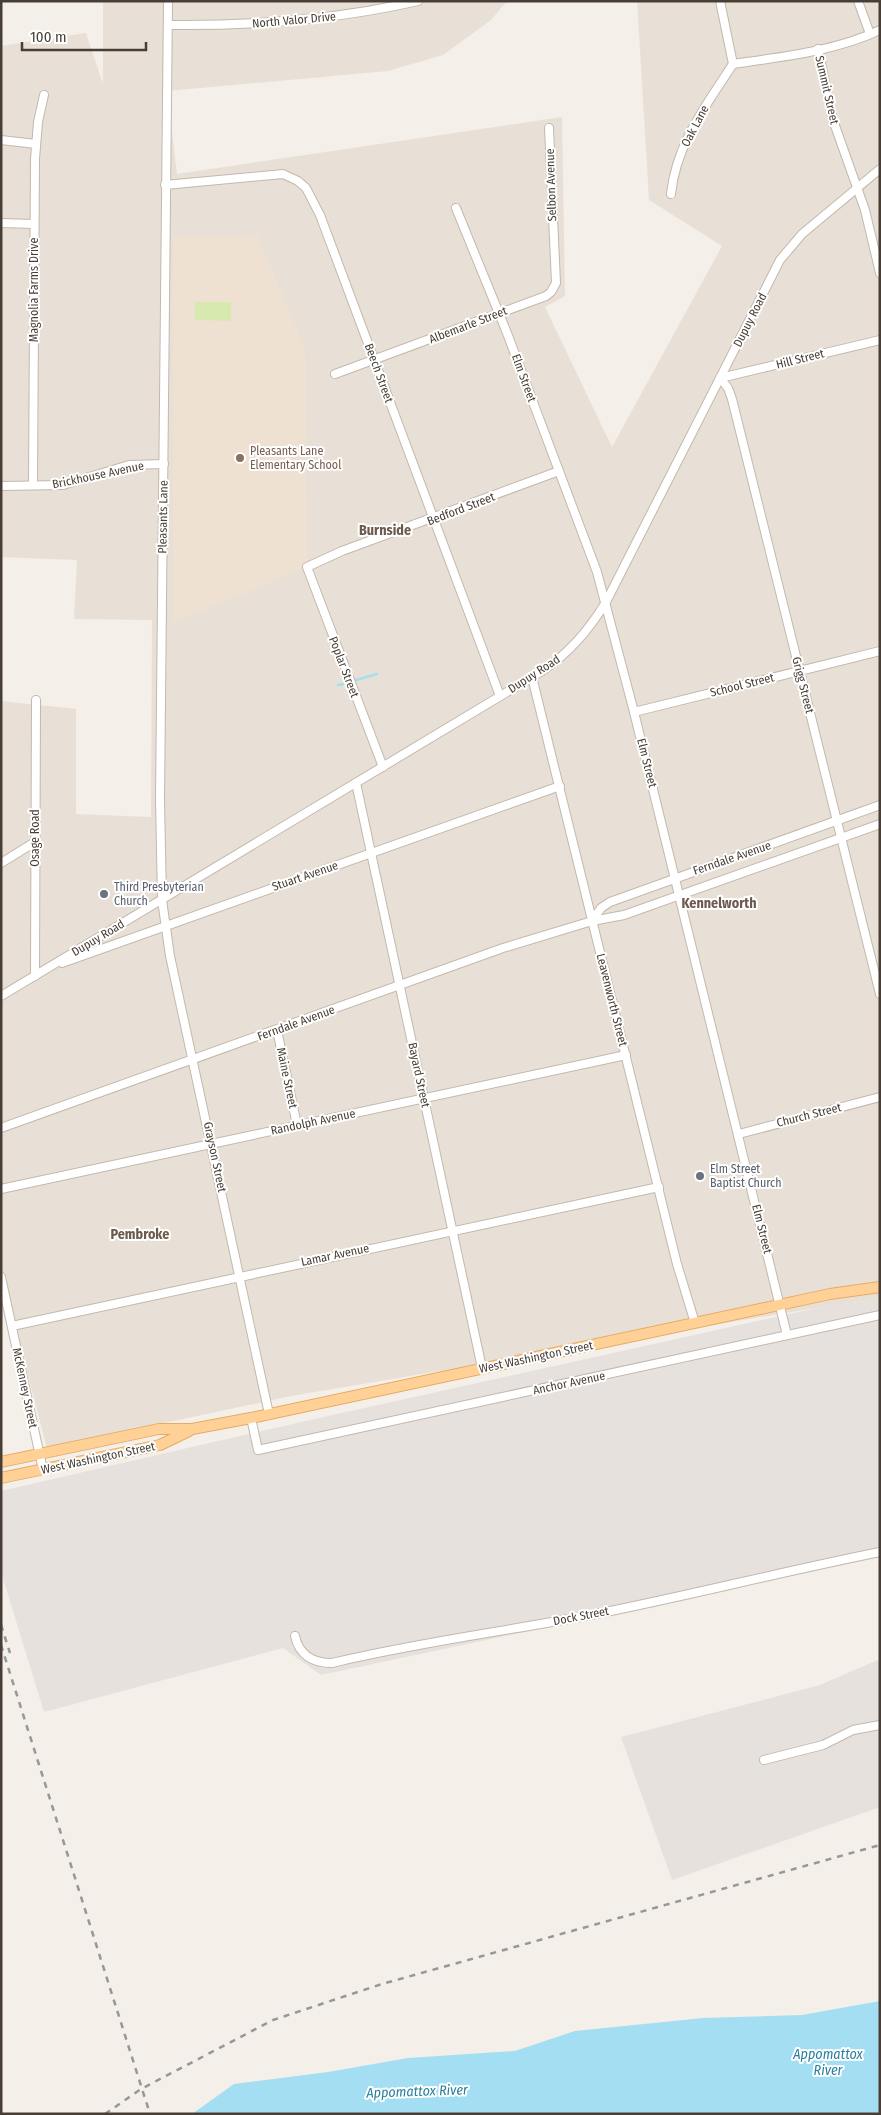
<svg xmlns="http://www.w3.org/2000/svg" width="881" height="2115" viewBox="0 0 881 2115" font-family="'Fira Sans Condensed',sans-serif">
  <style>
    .residential { fill: #e8e0d6 }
    .industrial { fill: #e7e1dd }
    .education { fill: #eee1d2 }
    .green { fill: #d8e9b0 }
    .water { fill: #a4def2 }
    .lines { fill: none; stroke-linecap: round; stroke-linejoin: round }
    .stream { stroke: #a4def2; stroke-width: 2.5 }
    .minor-casing { stroke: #c3b8ad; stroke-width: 10 }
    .major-casing { stroke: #e6ab64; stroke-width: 12 }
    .minor { stroke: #fff; stroke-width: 8 }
    .major { stroke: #ffd196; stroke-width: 10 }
    .rail { stroke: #979797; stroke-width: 2.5; stroke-dasharray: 6 6; stroke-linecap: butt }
    .education-dot { fill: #8d6e63; stroke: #fff; stroke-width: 2 }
    .worship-dot { fill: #6b7280; stroke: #fff; stroke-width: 2 }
    .labels { text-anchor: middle; stroke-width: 4; stroke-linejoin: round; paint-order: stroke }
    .street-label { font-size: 12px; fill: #483e36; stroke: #fff }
    .education-label { font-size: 12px; fill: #785e54; stroke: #fff; text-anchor: start }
    .worship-label { font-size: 12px; fill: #5b616d; stroke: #fff; text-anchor: start }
    .neighbourhood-label { font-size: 14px; font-weight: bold; fill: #6b5a4d; stroke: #fff }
    .water-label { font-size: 14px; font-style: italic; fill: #297f9d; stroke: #fff }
  </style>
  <rect width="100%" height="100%" fill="#f4efe8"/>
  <!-- residential -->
  <polygon class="residential" points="103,1 507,1 491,20 443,55 388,71 167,91 177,174 562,117 565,296 545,307 612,447 722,246 649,200 637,1 880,1 880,1299 821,1307 291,1396 47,1448 1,1274 1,701 76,709 76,814 151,817 152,620 74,619 77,560 1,557 1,46 86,33 103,84"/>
  <!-- industrial -->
  <g class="industrial">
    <polygon points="880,1299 880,1557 321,1675 283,1648 44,1712 1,1572 1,1491 301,1422 821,1307"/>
    <polygon points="880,1659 880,1807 672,1880 621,1737 820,1685"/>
  </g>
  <!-- education -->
  <polygon class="education" points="257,235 305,349 307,567 173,623 173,236"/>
  <!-- green -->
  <polygon class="green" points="195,302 231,302 231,321 195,320"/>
  <!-- water -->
  <polygon class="water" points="880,2001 880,2114 192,2114 234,2084 328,2072 408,2058 515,2051 575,2031 703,2018 802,2015"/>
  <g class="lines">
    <!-- stream -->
    <g class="stream">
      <polyline points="356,680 377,674"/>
      <polyline points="338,685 343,684"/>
    </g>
    <!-- minor casing -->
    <g class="minor-casing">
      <g id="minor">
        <polyline points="168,1 160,800 162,900 170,956 269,1414"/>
        <polyline points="720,1 733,64"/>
        <polyline points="858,1 870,34"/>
        <path d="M168,25c84,1 167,-5 250,-24"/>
        <polyline points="818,49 833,120 865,210 880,273"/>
        <path d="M733,64c48,-7 103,-13 147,-34"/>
        <polyline points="1,140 36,144"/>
        <polyline points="165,185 283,174 298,181 306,188 320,215 500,696"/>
        <path d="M671,194c5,-50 36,-90 62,-130"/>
        <polyline points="456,208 507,333 597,572 634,712 787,1335"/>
        <polyline points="1,223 34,224"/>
        <polyline points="335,374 546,296 551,292 556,283 549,128"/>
        <polyline points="720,378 728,388 732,399 880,994"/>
        <polyline points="720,378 880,340"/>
        <polyline points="33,485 35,159 38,122 44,95"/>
        <polyline points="1,486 63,485 129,465 164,464"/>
        <polyline points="532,677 677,1264 695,1323"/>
        <polyline points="634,712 880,651"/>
        <polyline points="383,767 307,567 342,551 559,471"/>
        <polyline points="356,783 482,1368"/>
        <polyline points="1,863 35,842"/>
        <polyline points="592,921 601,908 610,902 880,805"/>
        <polyline points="62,963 560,786"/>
        <polyline points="35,976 36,700"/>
        <path d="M1,996l541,-325c28,-18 47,-41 64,-69l174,-342 22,-26 78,-65"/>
        <polyline points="277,1030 297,1125"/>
        <polyline points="1,1128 503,948 592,921 624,915 880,824"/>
        <polyline points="739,1134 880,1097"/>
        <polyline points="1,1189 626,1055"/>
        <polyline points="1,1277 43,1470"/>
        <polyline points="12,1326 659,1187"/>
        <polyline points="251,1418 258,1450 880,1315"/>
        <path d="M295,1636c4,19 18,27 37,27 87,-21 176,-32 264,-49 95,-19 189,-43 284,-62"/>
        <polyline points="764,1760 823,1745 853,1730 880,1725"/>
      </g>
    </g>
    <!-- major casing -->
    <g class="major-casing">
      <g id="major">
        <polyline points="1,1462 159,1429 192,1429 251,1418 830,1294 880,1287"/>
        <polyline points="1,1478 160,1445 189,1431"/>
      </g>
    </g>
    <!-- minor -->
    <use href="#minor" class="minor"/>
    <!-- major -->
    <use href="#major" class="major"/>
    <!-- rail -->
    <g class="rail">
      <polyline points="1,1625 10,1653"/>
      <polyline points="1,1645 150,2114"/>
      <polyline points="105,2114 141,2089 273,2020 382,1984 880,1845"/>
    </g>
  </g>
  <!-- markers -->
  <circle class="education-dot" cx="240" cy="458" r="5"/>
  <g class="worship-dot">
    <circle cx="104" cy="894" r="5"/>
    <circle cx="700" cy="1176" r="5"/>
  </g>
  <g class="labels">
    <!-- street labels -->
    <g class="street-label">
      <text transform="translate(294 20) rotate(-5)" y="4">North Valor Drive</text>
      <text transform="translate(827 90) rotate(77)" y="4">Summit Street</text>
      <text transform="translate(695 126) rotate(-62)" y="4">Oak Lane</text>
      <text transform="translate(551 185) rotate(-92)" y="4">Selbon Avenue</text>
      <text transform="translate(34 290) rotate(-90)" y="4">Magnolia Farms Drive</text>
      <text transform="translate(750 320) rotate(-63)" y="4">Dupuy Road</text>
      <text transform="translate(468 325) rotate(-21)" y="4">Albemarle Street</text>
      <text transform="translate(800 359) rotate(-14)" y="4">Hill Street</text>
      <text transform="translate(379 373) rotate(70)" y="4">Beech Street</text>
      <text transform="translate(524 378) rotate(70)" y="4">Elm Street</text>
      <text transform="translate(98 475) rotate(-12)" y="4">Brickhouse Avenue</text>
      <text transform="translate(461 509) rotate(-21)" y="4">Bedford Street</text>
      <text transform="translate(163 517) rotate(-89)" y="4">Pleasants Lane</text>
      <text transform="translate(344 667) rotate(69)" y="4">Poplar Street</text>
      <text transform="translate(534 674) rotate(-33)" y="4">Dupuy Road</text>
      <text transform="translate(742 685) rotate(-14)" y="4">School Street</text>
      <text transform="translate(803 685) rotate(76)" y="4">Grigg Street</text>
      <text transform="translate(647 763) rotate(76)" y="4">Elm Street</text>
      <text transform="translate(35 838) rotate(-90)" y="4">Osage Road</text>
      <text transform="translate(732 858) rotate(-19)" y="4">Ferndale Avenue</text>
      <text transform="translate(305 876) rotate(-19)" y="4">Stuart Avenue</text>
      <text transform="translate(98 938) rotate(-31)" y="4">Dupuy Road</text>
      <text transform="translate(612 1000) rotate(76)" y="4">Leavenworth Street</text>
      <text transform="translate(296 1023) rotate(-20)" y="4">Ferndale Avenue</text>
      <text transform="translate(419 1075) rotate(78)" y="4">Bayard Street</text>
      <text transform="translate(287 1078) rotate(78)" y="4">Maine Street</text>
      <text transform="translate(809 1115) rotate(-14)" y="4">Church Street</text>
      <text transform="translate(313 1122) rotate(-12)" y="4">Randolph Avenue</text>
      <text transform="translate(215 1157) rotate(78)" y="4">Grayson Street</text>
      <text transform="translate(762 1229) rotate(76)" y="4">Elm Street</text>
      <text transform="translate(335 1255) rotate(-12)" y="4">Lamar Avenue</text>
      <text transform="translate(536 1357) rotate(-12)" y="4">West Washington Street</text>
      <text transform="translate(569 1383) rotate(-12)" y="4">Anchor Avenue</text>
      <text transform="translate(25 1388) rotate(78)" y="4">McKenney Street</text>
      <text transform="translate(98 1458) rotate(-12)" y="4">West Washington Street</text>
      <text transform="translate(581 1616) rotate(-11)" y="4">Dock Street</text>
    </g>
    <!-- education labels -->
    <g class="education-label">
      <text x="250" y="455">Pleasants Lane<tspan x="250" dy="14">Elementary School</tspan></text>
    </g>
    <!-- worship labels -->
    <g class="worship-label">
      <text x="114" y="891">Third Presbyterian<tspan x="114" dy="14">Church</tspan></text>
      <text x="710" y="1173">Elm Street<tspan x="710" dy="14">Baptist Church</tspan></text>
    </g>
    <!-- neighbourhood labels -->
    <g class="neighbourhood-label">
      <text x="385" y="535">Burnside</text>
      <text x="719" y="908">Kennelworth</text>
      <text x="140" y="1239">Pembroke</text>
    </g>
    <!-- water labels -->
    <g class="water-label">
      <text x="828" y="2059">Appomattox<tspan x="828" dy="16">River</tspan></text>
      <text transform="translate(417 2091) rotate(-2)" y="5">Appomattox River</text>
    </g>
  </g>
  <!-- border -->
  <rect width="881" height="2115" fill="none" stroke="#483e36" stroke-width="5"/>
  <!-- scale -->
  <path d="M22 42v8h124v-8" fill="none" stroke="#483e36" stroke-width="2.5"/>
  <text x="30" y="42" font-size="15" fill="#483e36" stroke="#ffffff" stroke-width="4" paint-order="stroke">100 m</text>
</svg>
